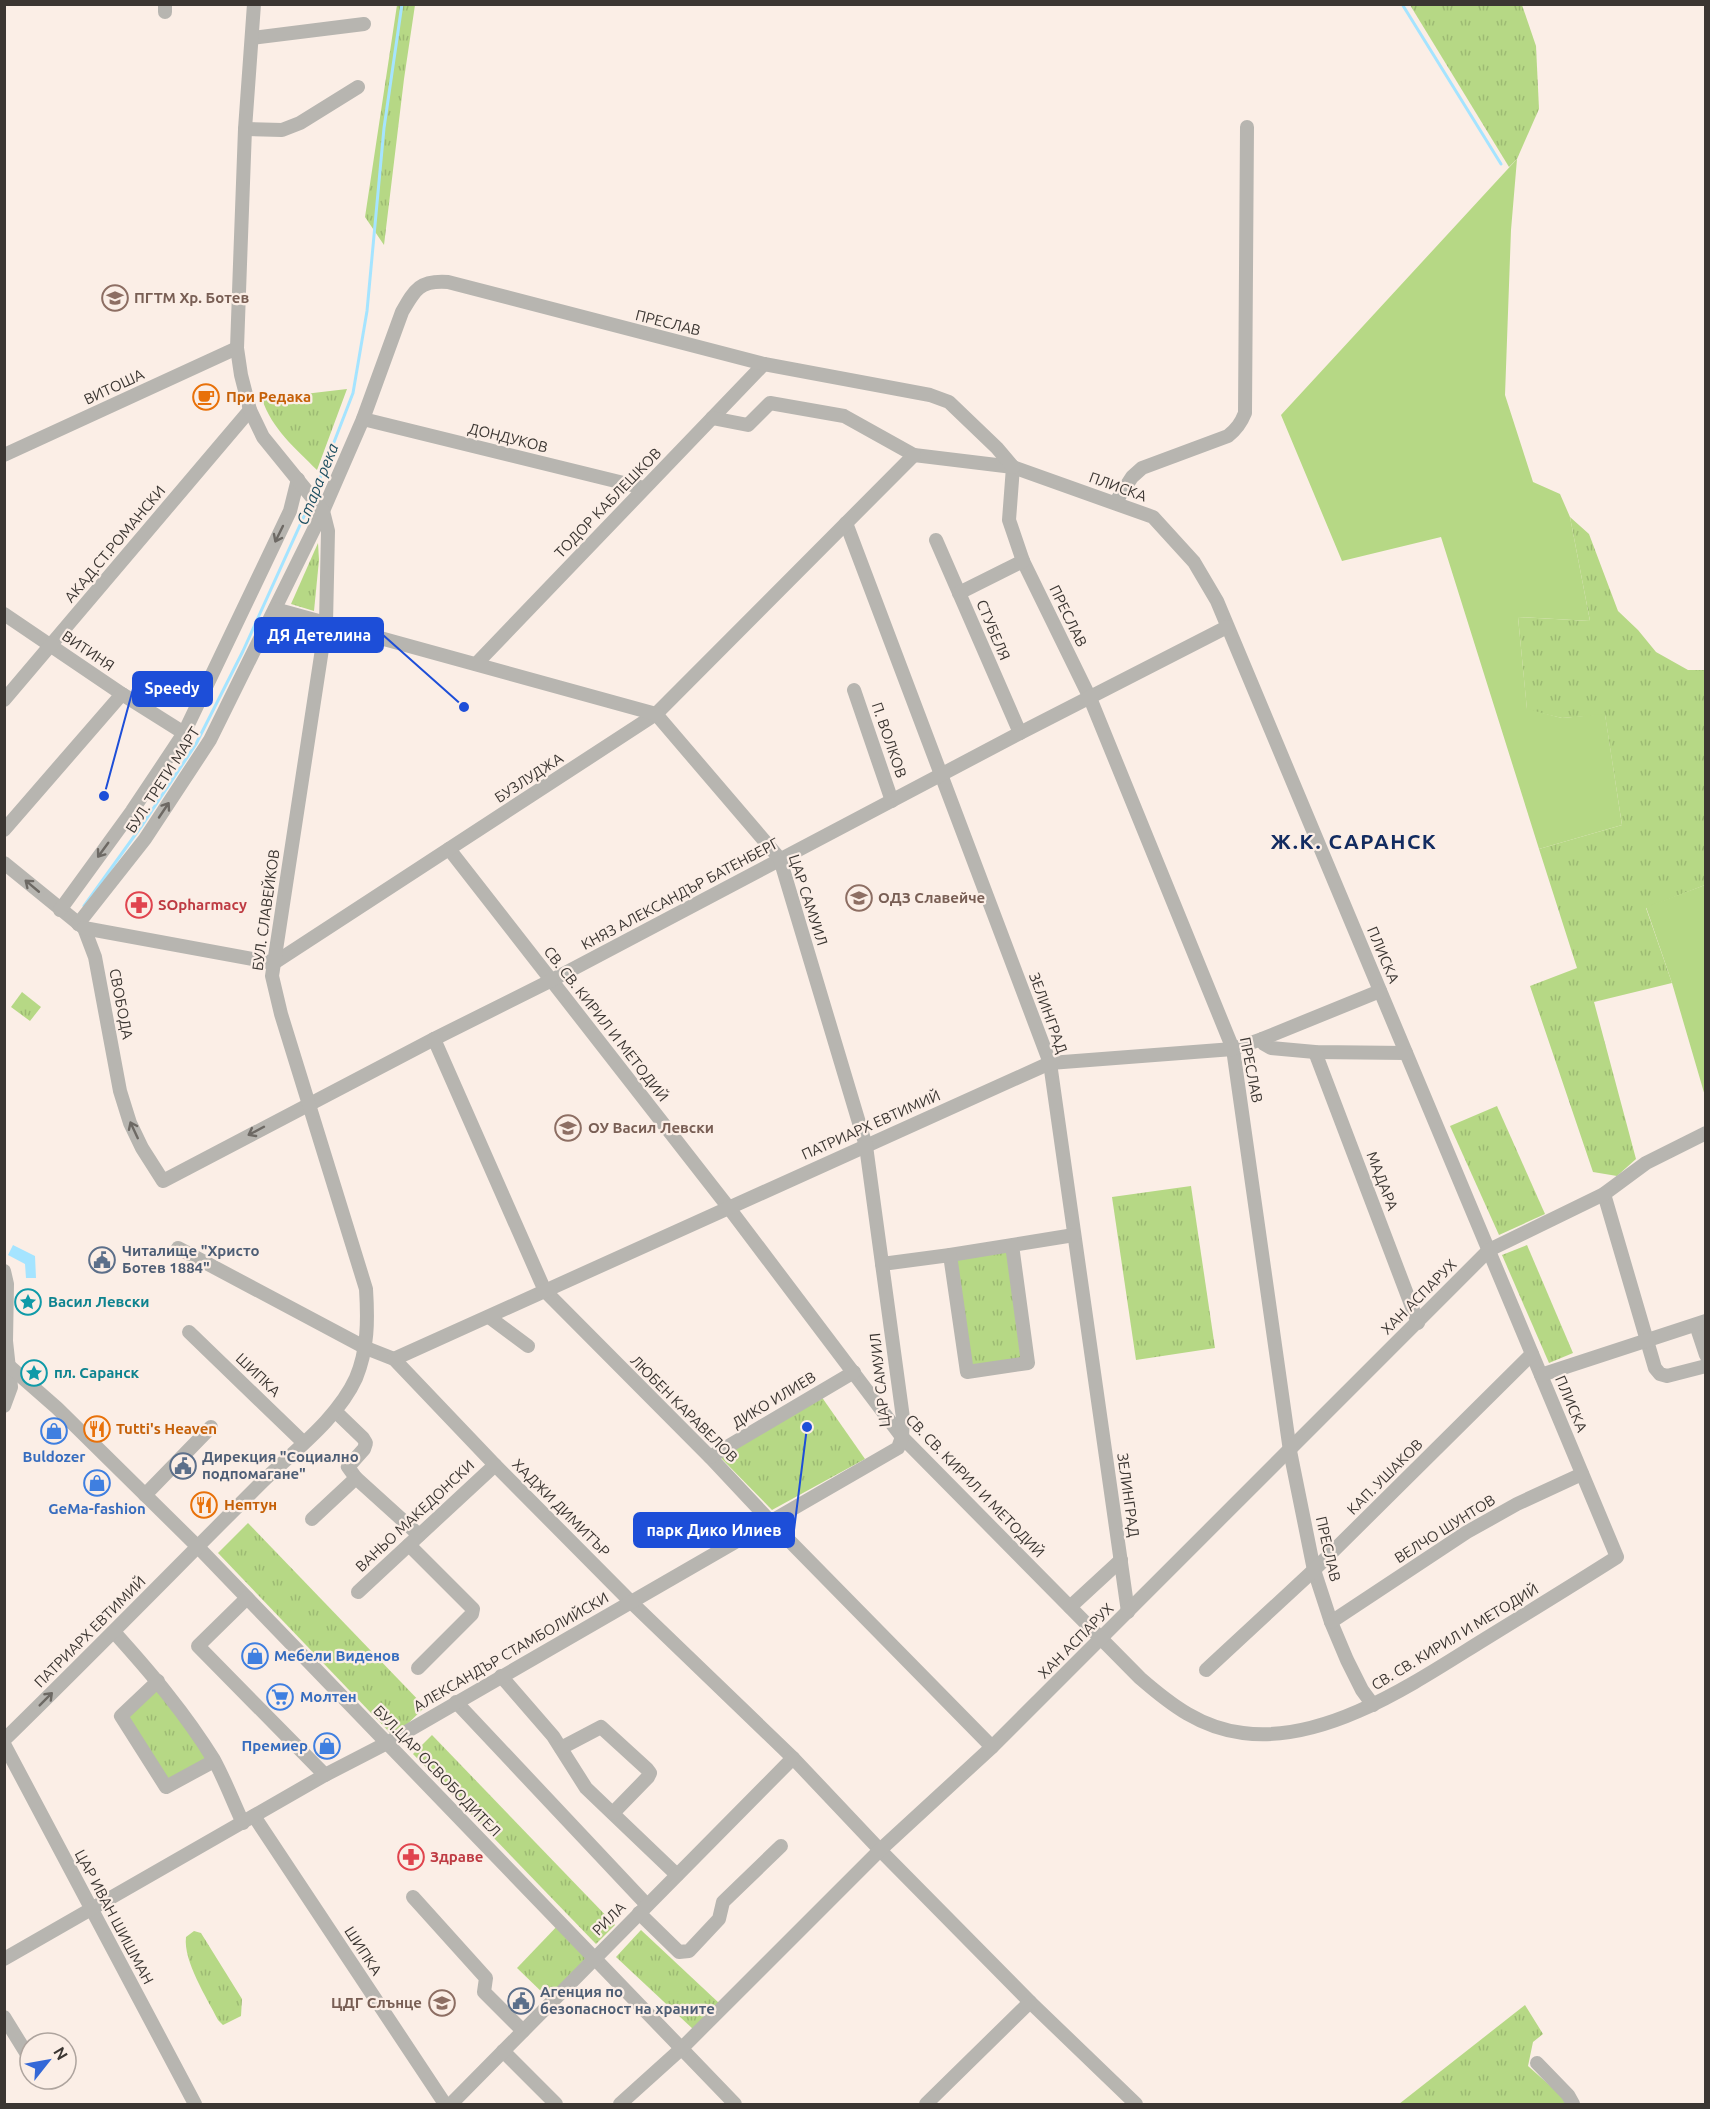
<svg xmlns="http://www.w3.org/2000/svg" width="1710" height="2109" viewBox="0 0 1710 2109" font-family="Ubuntu,sans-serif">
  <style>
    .grass { fill: url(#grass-tufts) }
    .garden { fill: #b6d885 }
    .water { fill: #a5e4ff }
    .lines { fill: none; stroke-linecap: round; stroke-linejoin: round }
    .stream { stroke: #a5e4ff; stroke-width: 3 }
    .minor { stroke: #b7b5b0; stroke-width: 14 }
    .oneway { stroke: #6d6964 }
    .labels { text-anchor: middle; stroke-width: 4.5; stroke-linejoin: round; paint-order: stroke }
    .education-label { font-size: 15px; font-weight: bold; fill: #785e54; stroke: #fbeee6; text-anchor: start }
    .street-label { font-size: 15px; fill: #3b3632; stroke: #fbeee6 }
    .food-label { font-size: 15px; font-weight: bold; fill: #c56008; stroke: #fbeee6; text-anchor: start }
    .health-label { font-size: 15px; font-weight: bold; fill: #be3a42; stroke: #fbeee6; text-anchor: start }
    .service-label { font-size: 15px; font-weight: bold; fill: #4e5e75; stroke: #fbeee6; text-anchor: start }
    .culture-label { font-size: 15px; font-weight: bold; fill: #0d838f; stroke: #fbeee6; text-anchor: start }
    .shop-label { font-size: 15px; font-weight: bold; fill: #366cbe; stroke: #fbeee6 }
    .water-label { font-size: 16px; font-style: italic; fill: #1c4e61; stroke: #fbeee6 }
    .district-label { font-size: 21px; font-weight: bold; letter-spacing: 1.5px; fill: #122b60; stroke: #fbeee6 }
    .leader { fill: none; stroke: #1d4ed8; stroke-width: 2 }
    .callout-dot { fill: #1d4ed8; stroke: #fbeee6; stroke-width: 2 }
    .callout { fill: #1d4ed8; stroke: #1d4ed8; stroke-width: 2 }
    .callout-label { font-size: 16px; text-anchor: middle; font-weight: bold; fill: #fff }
  </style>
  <defs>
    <pattern id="grass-tufts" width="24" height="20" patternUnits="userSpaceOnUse" patternTransform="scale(1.5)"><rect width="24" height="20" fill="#b6d885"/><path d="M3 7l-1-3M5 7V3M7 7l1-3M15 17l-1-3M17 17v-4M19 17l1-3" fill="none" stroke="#9dba73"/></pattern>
  </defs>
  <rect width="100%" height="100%" fill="#fbeee6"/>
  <!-- grass -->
  <g class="grass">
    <polygon points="397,5 415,5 404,79 384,245 365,217"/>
    <polygon points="1410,5 1522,5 1536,46 1539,109 1517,159 1509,167"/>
    <path d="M347,389l-30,81c-22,-22 -45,-41 -55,-71z"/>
    <polygon points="1570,517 1589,534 1618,611 1638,630 1656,652 1688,670 1705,670 1705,885 1646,908 1672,983 1594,1002 1636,1159 1617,1176 1593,1172 1530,986 1577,968 1539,849 1622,825 1605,715 1562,718 1527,710 1518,617 1590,621"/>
    <polygon points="318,543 319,560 314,611 291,604"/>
    <polygon points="22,992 41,1007 30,1021 11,1007"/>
    <polygon points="1497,1106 1545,1214 1499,1235 1450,1126"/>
    <polygon points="1191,1186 1215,1348 1136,1360 1112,1197"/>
    <polygon points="1527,1245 1573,1353 1549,1363 1502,1255"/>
    <polygon points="1007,1252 1021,1359 970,1366 956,1259"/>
    <polygon points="821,1396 865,1459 772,1510 720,1457"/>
    <polygon points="248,1523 425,1707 394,1737 218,1553"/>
    <polygon points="158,1684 210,1761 169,1784 125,1716"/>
    <polygon points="432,1735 615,1925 596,1944 413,1754"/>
    <polygon points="562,1921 593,1951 548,1998 517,1968"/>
    <polygon points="641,1930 719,2003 694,2030 616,1957"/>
    <path d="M194,1931l7,2 41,66 -1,17 -18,9 -5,-5c-11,-22 -35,-59 -32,-83z"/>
    <polygon points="1525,2005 1543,2034 1533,2042 1528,2066 1564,2098 1567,2104 1399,2104"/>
  </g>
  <!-- garden -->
  <g class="garden">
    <polygon points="1517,159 1511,230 1505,395 1533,482 1560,494 1570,517 1590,621 1518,617 1527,709 1562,718 1605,714 1622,825 1539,849 1441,537 1342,561 1281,415"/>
    <polygon points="1705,885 1706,885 1705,1096 1672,983 1646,907"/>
  </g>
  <!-- water -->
  <polygon class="water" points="13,1245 35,1256 36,1278 26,1278 25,1264 8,1255"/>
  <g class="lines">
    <!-- stream -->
    <g class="stream">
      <polyline points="1402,4 1501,164"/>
      <polyline points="314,494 353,393 367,311 384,128 402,4"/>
      <polyline points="84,906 143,824 196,744 243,651 310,503"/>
    </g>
    <!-- minor -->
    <g class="minor">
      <polyline points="165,12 165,4"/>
      <polyline points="252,38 364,24"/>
      <polyline points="245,129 282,130 300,123 358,87"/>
      <polyline points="363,419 644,488"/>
      <polyline points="4,455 237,348"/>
      <polyline points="1013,467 1009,520 1023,561 1090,698 1233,1049 1290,1451 1314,1570 1331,1622 1347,1660 1362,1690 1373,1705"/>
      <path d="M1115,503l17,-26 10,-9 86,-32c9,-7 13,-13 17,-23l2,-286"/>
      <polyline points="846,523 1050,1063 1128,1612"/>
      <polyline points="936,540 1020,733"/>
      <polyline points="959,593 1023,561"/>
      <polyline points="4,614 122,694 184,733"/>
      <polyline points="476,664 764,364"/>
      <polyline points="854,690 892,801"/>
      <polyline points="4,700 250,410"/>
      <polyline points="4,830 122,694"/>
      <path d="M449,849l280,359 173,229 238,241c31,27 61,50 103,55 84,11 174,-52 242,-94 44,-27 88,-54 132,-82l-400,-956 -23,-39 -41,-45 -140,-50 -99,-12 -70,-39 -74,-13 -22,22 -36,-7"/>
      <polyline points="4,863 84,928 95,957 120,1091 130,1123 142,1148 163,1181 434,1039 552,980 1020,733 1227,627"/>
      <polyline points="60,910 132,811 184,733 290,511 298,479"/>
      <path d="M78,924l67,-85 65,-99 113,-229 40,-92 39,-107c13,-23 18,-32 46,-30l316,82 166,31 19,7 48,46 16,19"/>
      <polyline points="84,928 274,963 656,714 914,455"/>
      <polyline points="434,1039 545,1291 710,1457 770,1521 992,1747"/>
      <polyline points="1262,1039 1264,1044 1271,1048 1315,1052 1406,1053"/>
      <polyline points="1315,1052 1418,1323"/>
      <polyline points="1604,1194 1655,1368 1660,1374 1667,1376 1706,1366"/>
      <polyline points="1012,1245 1028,1363 967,1372 950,1255 1074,1235"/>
      <polyline points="178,1248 366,1348 394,1359 495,1465 631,1602 793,1758 880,1850 1030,2002 1136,2104"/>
      <polyline points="882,1264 950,1255"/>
      <polyline points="4,1271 7,1284 6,1341 11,1387 4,1406"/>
      <polyline points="489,1317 528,1346"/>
      <polyline points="1696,1325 1706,1355"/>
      <polyline points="189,1332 303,1442"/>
      <polyline points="394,1359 1050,1063 1233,1049 1262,1039 1380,991"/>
      <polyline points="8,1365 57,1408 198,1547 735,2104"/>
      <polyline points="1541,1375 1706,1321"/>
      <polyline points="336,1412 363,1438 366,1443 364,1449 348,1467 356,1478"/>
      <polyline points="710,1457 854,1372"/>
      <polyline points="145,1495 211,1427"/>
      <polyline points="312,1519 356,1478 419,1535"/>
      <polyline points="409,1545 473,1609 472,1614 418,1668"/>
      <polyline points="358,1592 495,1465"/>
      <polyline points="247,1598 198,1646 325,1775"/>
      <polyline points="1070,1607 1121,1560"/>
      <polyline points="1331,1622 1467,1532 1517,1504 1582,1474"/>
      <path d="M114,1632c37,41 71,81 100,128 11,20 19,42 29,63"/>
      <polyline points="1206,1670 1314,1570 1532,1354"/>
      <polyline points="501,1676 553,1736 586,1788 677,1875"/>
      <polyline points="158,1681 121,1716 166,1787 214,1761"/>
      <polyline points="456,1702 647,1905"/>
      <path d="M4,1740c86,-84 170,-170 255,-255 32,-32 78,-65 97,-107 12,-29 12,-58 10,-89l-85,-275 -9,-38 54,-353 2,-92 -5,-20 -60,-74 -13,-27 -9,-35 -4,-27 3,-84 5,-135 9,-125"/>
      <polyline points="4,1744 195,2104"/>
      <polyline points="561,1748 601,1727 647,1769 650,1773 648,1777 613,1813"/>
      <polyline points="254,1816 445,2104"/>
      <polyline points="413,1897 486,1978 484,1992 523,2031"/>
      <polyline points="639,1913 679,1952 689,1951 719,1919 723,1902 781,1846"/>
      <polyline points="4,1959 325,1775 387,1743 898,1448 902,1437 903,1418 866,1146 780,859 656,714 275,609"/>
      <polyline points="4,2017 30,2059"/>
      <polyline points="503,2051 556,2104"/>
      <polyline points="1537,2063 1568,2095 1573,2104"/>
      <polyline points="451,2104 793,1758"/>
      <polyline points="620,2104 681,2049 880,1850 992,1747 1489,1250 1604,1194 1646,1163 1706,1133"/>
      <polyline points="926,2104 1030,2002"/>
    </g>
  </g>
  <!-- one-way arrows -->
  <defs><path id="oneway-shaft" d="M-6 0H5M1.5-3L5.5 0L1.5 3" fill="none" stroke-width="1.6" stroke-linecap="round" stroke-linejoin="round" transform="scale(1.5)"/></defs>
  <g class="oneway">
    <use href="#oneway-shaft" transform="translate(279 534) rotate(116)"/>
    <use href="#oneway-shaft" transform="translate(164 810) rotate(-56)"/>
    <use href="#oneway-shaft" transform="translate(103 850) rotate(126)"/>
    <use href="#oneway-shaft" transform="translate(32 886) rotate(-140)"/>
    <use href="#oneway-shaft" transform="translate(134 1130) rotate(-115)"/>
    <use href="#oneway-shaft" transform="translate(256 1131) rotate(152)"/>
    <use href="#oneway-shaft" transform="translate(46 1699) rotate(-45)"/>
  </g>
  <!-- icons -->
  <defs>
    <g id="school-ring" transform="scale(1.35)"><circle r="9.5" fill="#fbeee6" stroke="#8d6e63" stroke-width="1.5"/><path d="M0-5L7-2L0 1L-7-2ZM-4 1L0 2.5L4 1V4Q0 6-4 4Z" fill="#8d6e63"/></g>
    <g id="cafe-ring" transform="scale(1.35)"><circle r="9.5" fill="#fbeee6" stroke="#e8710a" stroke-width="1.5"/><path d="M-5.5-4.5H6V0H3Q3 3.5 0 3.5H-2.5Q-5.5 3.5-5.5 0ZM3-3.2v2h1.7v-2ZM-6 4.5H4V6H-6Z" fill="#e8710a"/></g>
    <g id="pharmacy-ring" transform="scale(1.35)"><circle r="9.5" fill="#fbeee6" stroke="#e0444e" stroke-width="1.5"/><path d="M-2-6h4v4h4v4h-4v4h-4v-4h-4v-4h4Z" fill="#e0444e"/></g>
    <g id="civic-ring" transform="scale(1.35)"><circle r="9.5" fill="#fbeee6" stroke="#5c6f8a" stroke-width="1.5"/><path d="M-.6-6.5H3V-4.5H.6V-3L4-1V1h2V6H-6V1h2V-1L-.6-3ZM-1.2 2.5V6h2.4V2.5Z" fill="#5c6f8a"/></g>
    <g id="sight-ring" transform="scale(1.35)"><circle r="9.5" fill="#fbeee6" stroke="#0f9aa8" stroke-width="1.5"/><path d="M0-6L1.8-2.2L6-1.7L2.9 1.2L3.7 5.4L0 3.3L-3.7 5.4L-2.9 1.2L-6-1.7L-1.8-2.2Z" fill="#0f9aa8"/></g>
    <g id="restaurant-ring" transform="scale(1.35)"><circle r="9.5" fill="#fbeee6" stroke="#e8710a" stroke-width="1.5"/><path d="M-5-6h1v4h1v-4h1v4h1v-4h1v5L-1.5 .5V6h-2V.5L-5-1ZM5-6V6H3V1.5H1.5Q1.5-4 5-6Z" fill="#e8710a"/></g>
    <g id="shop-ring" transform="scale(1.35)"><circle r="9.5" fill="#fbeee6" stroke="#3f7fe0" stroke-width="1.5"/><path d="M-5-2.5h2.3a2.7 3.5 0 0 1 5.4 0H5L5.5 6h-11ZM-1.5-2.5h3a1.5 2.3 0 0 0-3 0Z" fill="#3f7fe0"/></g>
    <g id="supermarket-ring" transform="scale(1.35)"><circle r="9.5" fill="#fbeee6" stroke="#3f7fe0" stroke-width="1.5"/><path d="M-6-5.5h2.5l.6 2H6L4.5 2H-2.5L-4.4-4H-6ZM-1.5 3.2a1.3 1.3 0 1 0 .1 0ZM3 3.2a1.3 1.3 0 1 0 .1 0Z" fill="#3f7fe0"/></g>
  </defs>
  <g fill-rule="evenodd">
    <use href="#school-ring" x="115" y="298"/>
    <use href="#cafe-ring" x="206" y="397"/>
    <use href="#school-ring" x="859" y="898"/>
    <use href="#pharmacy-ring" x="139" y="905"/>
    <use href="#school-ring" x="568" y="1128"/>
    <use href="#civic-ring" x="102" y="1260"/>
    <use href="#sight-ring" x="28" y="1302"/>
    <use href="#sight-ring" x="34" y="1373"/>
    <use href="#restaurant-ring" x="97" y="1429"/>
    <use href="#shop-ring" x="54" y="1431"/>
    <use href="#civic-ring" x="183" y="1466"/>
    <use href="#shop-ring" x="97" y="1483"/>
    <use href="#restaurant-ring" x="204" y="1505"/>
    <use href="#shop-ring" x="255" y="1656"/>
    <use href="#supermarket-ring" x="280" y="1697"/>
    <use href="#shop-ring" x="327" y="1746"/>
    <use href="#pharmacy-ring" x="411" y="1857"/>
    <use href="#civic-ring" x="521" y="2001"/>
    <use href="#school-ring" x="442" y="2003"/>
  </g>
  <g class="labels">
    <!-- education labels -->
    <g class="education-label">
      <text x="134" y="303">ПГТМ Хр. Ботев</text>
      <text x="878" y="903">ОДЗ Славейче</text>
      <text x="588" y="1133">ОУ Васил Левски</text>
      <text x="422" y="2008" text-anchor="end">ЦДГ Слънце</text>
    </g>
    <!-- street labels -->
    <g class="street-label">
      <text transform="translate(668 323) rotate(14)" y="5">ПРЕСЛАВ</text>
      <text transform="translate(114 387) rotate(-25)" y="5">ВИТОША</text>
      <text transform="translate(508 438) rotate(14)" y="5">ДОНДУКОВ</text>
      <text transform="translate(1118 487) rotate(20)" y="5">ПЛИСКА</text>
      <text transform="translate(608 503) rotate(-46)" y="5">ТОДОР КАБЛЕШКОВ</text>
      <text transform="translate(115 544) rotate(-50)" y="5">АКАД.СТ.РОМАНСКИ</text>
      <text transform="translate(1068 616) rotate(64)" y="5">ПРЕСЛАВ</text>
      <text transform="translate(993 630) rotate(67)" y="5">СТУБЕЛЯ</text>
      <text transform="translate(88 651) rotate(34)" y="5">ВИТИНЯ</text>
      <text transform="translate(889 740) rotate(71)" y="5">П. ВОЛКОВ</text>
      <text transform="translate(529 778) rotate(-33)" y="5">БУЗЛУДЖА</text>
      <text transform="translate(163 780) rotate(-57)" y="5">БУЛ. ТРЕТИ МАРТ</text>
      <text transform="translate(680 894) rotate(-28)" y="5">КНЯЗ АЛЕКСАНДЪР БАТЕНБЕРГ</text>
      <text transform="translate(808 900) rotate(72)" y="5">ЦАР САМУИЛ</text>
      <text transform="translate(266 910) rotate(-82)" y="5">БУЛ. СЛАВЕЙКОВ</text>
      <text transform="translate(1383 955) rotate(67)" y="5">ПЛИСКА</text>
      <text transform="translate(121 1004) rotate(79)" y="5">СВОБОДА</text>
      <text transform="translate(1048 1013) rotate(70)" y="5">ЗЕЛИНГРАД</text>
      <text transform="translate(606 1024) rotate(52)" y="5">СВ. СВ. КИРИЛ И МЕТОДИЙ</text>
      <text transform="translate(1251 1070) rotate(79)" y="5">ПРЕСЛАВ</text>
      <text transform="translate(871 1125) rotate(-24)" y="5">ПАТРИАРХ ЕВТИМИЙ</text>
      <text transform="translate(1382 1181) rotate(69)" y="5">МАДАРА</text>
      <text transform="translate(1419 1297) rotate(-45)" y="5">ХАН АСПАРУХ</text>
      <text transform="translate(258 1375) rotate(44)" y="5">ШИПКА</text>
      <text transform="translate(880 1380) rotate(-96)" y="5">ЦАР САМУИЛ</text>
      <text transform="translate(774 1400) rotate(-31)" y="5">ДИКО ИЛИЕВ</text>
      <text transform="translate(1571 1404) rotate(67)" y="5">ПЛИСКА</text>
      <text transform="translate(684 1409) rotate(45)" y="5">ЛЮБЕН КАРАВЕЛОВ</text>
      <text transform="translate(1385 1477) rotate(-45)" y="5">КАП. УШАКОВ</text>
      <text transform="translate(975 1486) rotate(46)" y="5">СВ. СВ. КИРИЛ И МЕТОДИЙ</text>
      <text transform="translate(1128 1495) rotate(82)" y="5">ЗЕЛИНГРАД</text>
      <text transform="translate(561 1508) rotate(45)" y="5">ХАДЖИ ДИМИТЪР</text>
      <text transform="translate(415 1516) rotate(-43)" y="5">ВАНЬО МАКЕДОНСКИ</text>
      <text transform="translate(1445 1529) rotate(-32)" y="5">ВЕЛЧО ШУНТОВ</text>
      <text transform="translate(1328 1549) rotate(77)" y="5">ПРЕСЛАВ</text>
      <text transform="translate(90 1632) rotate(-45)" y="5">ПАТРИАРХ ЕВТИМИЙ</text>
      <text transform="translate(1455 1637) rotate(-31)" y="5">СВ. СВ. КИРИЛ И МЕТОДИЙ</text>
      <text transform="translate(1076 1641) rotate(-45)" y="5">ХАН АСПАРУХ</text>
      <text transform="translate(511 1652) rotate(-30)" y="5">АЛЕКСАНДЪР СТАМБОЛИЙСКИ</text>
      <text transform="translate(437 1771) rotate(46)" y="5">БУЛ.ЦАР ОСВОБОДИТЕЛ</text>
      <text transform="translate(114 1917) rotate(62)" y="5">ЦАР ИВАН ШИШМАН</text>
      <text transform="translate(609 1919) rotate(-45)" y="5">РИЛА</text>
      <text transform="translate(363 1951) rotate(57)" y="5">ШИПКА</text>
    </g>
    <!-- food labels -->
    <g class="food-label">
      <text x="226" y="402">При Редака</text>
      <text x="116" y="1434">Tutti's Heaven</text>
      <text x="224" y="1510">Нептун</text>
    </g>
    <!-- health labels -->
    <g class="health-label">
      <text x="158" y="910">SOpharmacy</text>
      <text x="430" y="1862">Здраве</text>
    </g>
    <!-- service labels -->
    <g class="service-label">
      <text x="122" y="1256">Читалище "Христо<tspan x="122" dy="17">Ботев 1884"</tspan></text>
      <text x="202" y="1462">Дирекция "Социално<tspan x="202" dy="17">подпомагане"</tspan></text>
      <text x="540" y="1997">Агенция по<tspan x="540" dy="17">безопасност на храните</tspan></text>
    </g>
    <!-- culture labels -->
    <g class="culture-label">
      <text x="48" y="1307">Васил Левски</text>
      <text x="54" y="1378">пл. Саранск</text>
    </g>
    <!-- shop labels -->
    <g class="shop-label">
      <text x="54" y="1462">Buldozer</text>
      <text x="97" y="1514">GeMa-fashion</text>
      <text x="274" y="1661" text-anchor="start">Мебели Виденов</text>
      <text x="300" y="1702" text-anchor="start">Молтен</text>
      <text x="308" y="1751" text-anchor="end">Премиер</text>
    </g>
    <!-- water labels -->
    <g class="water-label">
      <text transform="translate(317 484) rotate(-68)" y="6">Стара река</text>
    </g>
    <!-- district labels -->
    <g class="district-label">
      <text x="1354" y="849">Ж.К. САРАНСК</text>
    </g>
  </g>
  <!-- callouts -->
  <path class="leader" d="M464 707L383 635M104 796L133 689M807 1427L794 1530"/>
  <g class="callout-dot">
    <circle cx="464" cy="707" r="6"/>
    <circle cx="104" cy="796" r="6"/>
    <circle cx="807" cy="1427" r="6"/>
  </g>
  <g class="callout">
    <rect x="255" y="618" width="128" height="34" rx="6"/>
    <rect x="133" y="672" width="79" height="34" rx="6"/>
    <rect x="634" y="1513" width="160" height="34" rx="6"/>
  </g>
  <g class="callout-label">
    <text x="319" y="641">ДЯ Детелина</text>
    <text x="172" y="694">Speedy</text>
    <text x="714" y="1536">парк Дико Илиев</text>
  </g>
  <!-- border -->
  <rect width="1710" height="2109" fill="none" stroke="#3b3632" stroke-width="12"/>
  <!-- north arrow -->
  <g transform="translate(48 2061) rotate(59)"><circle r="28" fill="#fbeee6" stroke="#aea49e" stroke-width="1.5"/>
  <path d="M0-4.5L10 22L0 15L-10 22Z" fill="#3468d7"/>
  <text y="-9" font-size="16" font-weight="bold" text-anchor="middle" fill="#3b3632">N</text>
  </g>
</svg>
